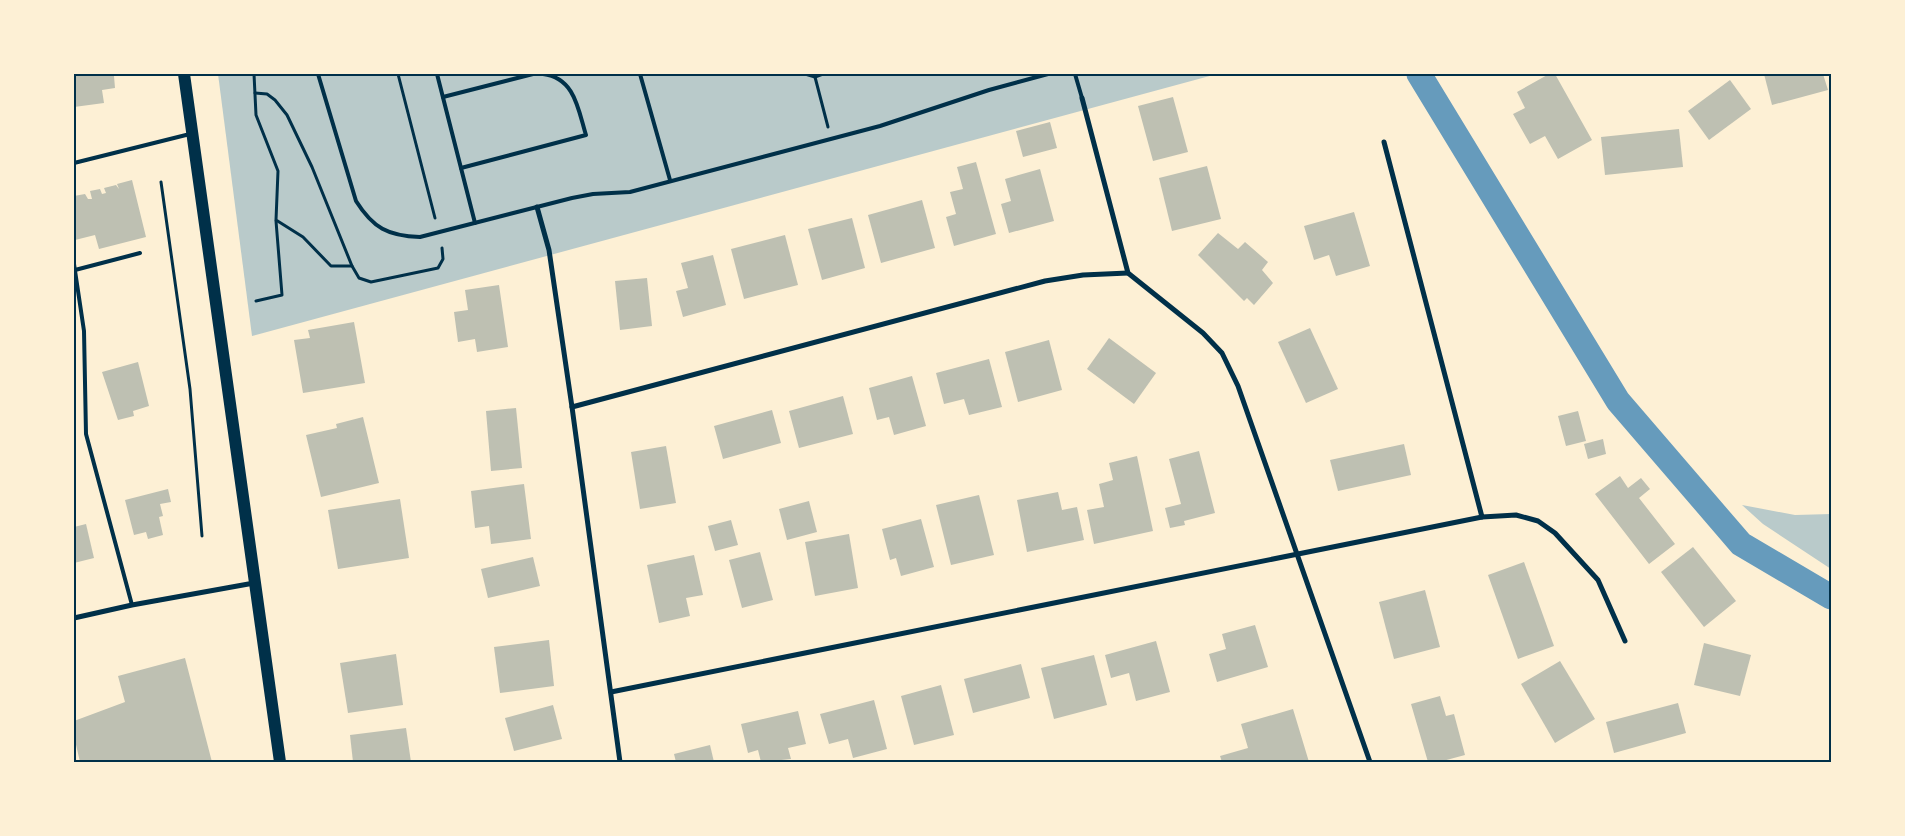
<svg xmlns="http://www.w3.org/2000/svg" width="1905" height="836" viewBox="0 0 1905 836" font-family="Barlow,sans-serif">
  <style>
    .green { fill: #b9caca }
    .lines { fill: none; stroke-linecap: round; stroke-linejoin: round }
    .canal { stroke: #669bbc; stroke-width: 25 }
    .building { fill: #bec0b2 }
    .path { stroke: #003049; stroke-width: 3 }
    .service { stroke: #003049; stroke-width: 4 }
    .minor { stroke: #003049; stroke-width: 5 }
    .primary { stroke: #003049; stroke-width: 12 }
    .neatline { fill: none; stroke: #003049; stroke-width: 2 }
  </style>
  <rect width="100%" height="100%" fill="#fdf0d5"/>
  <!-- green -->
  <g class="green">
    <polygon points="218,74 1217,74 252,336"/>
    <polygon points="1742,505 1795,515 1831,514 1831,569 1763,524"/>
  </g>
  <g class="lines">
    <!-- canal -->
    <polyline class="canal" points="1419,74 1618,401 1741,544 1831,597"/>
  </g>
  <!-- building -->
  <g class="building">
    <polygon points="74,74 117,74 117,76 114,76 115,88 102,90 104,103 74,107"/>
    <polygon points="1549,74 1555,74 1592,140 1558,159 1545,136 1530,144 1513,114 1525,108 1517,92"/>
    <polygon points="1764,74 1823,74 1828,90 1772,105"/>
    <polygon points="1730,80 1751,109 1709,140 1688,111"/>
    <polygon points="1173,97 1188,152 1153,161 1138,106"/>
    <polygon points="1050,122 1057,148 1023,157 1016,131"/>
    <polygon points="1679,129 1683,167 1605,175 1601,137"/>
    <polygon points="976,162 996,234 954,246 946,217 956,214 950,192 963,189 957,167"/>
    <polygon points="1207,166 1221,219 1172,231 1159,178"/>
    <polygon points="1040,169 1054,221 1009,233 1001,204 1011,201 1005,179"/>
    <polygon points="132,180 146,237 99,249 95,235 75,240 74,196 85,194 88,199 92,199 90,191 100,189 102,194 106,193 104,188 116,185 119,189 117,184"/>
    <polygon points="922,200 935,248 881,263 868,215"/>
    <polygon points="1354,212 1370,266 1336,276 1329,255 1314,260 1304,226"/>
    <polygon points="852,218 865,268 822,280 808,229"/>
    <polygon points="1218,233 1238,249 1245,242 1268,262 1262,270 1273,283 1254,305 1247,298 1244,301 1198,255"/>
    <polygon points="785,235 798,285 744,299 731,249"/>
    <polygon points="713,255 726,305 683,317 676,291 688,288 681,263"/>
    <polygon points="647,278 652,326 620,330 615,281"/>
    <polygon points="499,285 508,347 477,352 475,339 458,342 454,312 468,310 465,290"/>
    <polygon points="354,322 365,383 303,393 294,340 310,338 308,330"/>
    <polygon points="1310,328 1338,389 1306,403 1278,342"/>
    <polygon points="1109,338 1156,373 1134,404 1087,369"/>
    <polygon points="1049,340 1062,390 1018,402 1005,352"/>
    <polygon points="989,359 1002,407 969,415 964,399 944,404 936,373"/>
    <polygon points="138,362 149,406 133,411 134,416 118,420 102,372"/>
    <polygon points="912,376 926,426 894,435 889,417 877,420 869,388"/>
    <polygon points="843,396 853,434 799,448 789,411"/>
    <polygon points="516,408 522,468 491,471 486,411"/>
    <polygon points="772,410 781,443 723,459 714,426"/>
    <polygon points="1578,411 1586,441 1566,446 1558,416"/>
    <polygon points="363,417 379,483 321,497 306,435 337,428 336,424"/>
    <polygon points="1603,439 1606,454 1588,459 1584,444"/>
    <polygon points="1404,444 1411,475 1338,491 1330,460"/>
    <polygon points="666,446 676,503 640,509 631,452"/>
    <polygon points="1199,451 1215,513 1184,521 1185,525 1170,528 1165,508 1181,504 1169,459"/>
    <polygon points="1137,456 1153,531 1094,544 1087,510 1104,507 1099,484 1113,480 1109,463"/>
    <polygon points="1620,476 1628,488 1641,478 1650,489 1639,498 1675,544 1649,564 1595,494"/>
    <polygon points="524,484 531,539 491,544 489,526 475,528 471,491"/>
    <polygon points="168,489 171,502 160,504 163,516 159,517 163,535 148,539 146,532 134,535 125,500"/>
    <polygon points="1058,492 1062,510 1077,507 1084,540 1027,552 1017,500"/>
    <polygon points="979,495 994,555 951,565 936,505"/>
    <polygon points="400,499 409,558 338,569 328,510"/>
    <polygon points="809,501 817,532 787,540 779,509"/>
    <polygon points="921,519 934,567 901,576 896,558 890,560 882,529"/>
    <polygon points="731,520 738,545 715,551 708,526"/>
    <polygon points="86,524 94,558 74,563 74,527"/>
    <polygon points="849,534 858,588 815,596 805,542"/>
    <polygon points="1693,547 1736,601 1704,627 1661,572"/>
    <polygon points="760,552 773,600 742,608 729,560"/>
    <polygon points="694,555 703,595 686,598 690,616 659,623 647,565"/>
    <polygon points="533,557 540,586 488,598 481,569"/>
    <polygon points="1524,562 1554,646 1518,659 1488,575"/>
    <polygon points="1425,590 1440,647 1394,659 1379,602"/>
    <polygon points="1255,625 1268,667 1217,682 1209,654 1226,649 1222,634"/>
    <polygon points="549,640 554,686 500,693 494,647"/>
    <polygon points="1156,641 1170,692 1136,701 1129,673 1111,678 1105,655"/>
    <polygon points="1704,643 1751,655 1740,696 1694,685"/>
    <polygon points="396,654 403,705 348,713 340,663"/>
    <polygon points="1094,655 1107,705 1054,719 1041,668"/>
    <polygon points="185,658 212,762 80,762 74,736 74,721 125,702 118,676"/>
    <polygon points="1560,661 1595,719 1555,743 1521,684"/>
    <polygon points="1021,664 1030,698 973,713 964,679"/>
    <polygon points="941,685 954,735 914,745 901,696"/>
    <polygon points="1440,696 1446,716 1454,714 1465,755 1439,762 1428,762 1411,704"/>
    <polygon points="874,700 887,749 853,758 848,739 829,744 820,714"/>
    <polygon points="1678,703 1686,733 1614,753 1606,722"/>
    <polygon points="553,705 562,739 514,751 505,718"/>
    <polygon points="1293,709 1309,762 1222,762 1220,756 1248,748 1241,724"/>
    <polygon points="798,711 806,744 788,748 791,759 761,762 758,750 748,753 741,724"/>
    <polygon points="406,728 411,762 353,762 350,735"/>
    <polygon points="710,745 714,762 676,762 674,754"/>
  </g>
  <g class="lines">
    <!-- path -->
    <g class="path">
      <polyline points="254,74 256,115 278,171 276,220 303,237 331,266 352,266 359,278 371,282 438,268 443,259 442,248"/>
      <polyline points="398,74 435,218"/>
      <polyline points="805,74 815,77 823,74"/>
      <polyline points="815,77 828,127"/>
      <polyline points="255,93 267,94 275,100 287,115 312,167 352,266"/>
      <polyline points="161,182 190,389 202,536"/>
      <polyline points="256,301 282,295 276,221"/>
    </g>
    <!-- service -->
    <g class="service">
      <path d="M318,74l38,127c17,27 32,35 64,36l152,-39 21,-4 37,-2 250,-66 109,-36 59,-16"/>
      <polyline points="437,74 475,223"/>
      <polyline points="640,74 670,180"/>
      <polyline points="1075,74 1082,98"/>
      <polyline points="443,97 533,74"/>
      <polyline points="74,163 190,134"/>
      <path d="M461,168l125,-33c-8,-26 -11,-57 -43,-61"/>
      <polyline points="74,264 84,331 86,434 132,605"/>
      <polyline points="75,270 140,253"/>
    </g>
    <!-- minor -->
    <g class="minor">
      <polyline points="1082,98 1128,273 1203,333 1222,353 1238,386 1370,762"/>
      <polyline points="1384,142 1482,517"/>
      <polyline points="537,207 549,250 572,407 620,762"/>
      <polyline points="572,407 1045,281 1083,275 1128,273"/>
      <polyline points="74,618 132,605 254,583"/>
      <polyline points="611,692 1482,517 1516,515 1538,521 1555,533 1598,580 1625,641"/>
    </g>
    <!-- primary -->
    <polyline class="primary" points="184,74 280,762"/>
  </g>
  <!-- border -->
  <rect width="1905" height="836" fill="none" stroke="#fdf0d5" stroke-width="150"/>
  <rect x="75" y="75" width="1755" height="686" class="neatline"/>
</svg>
